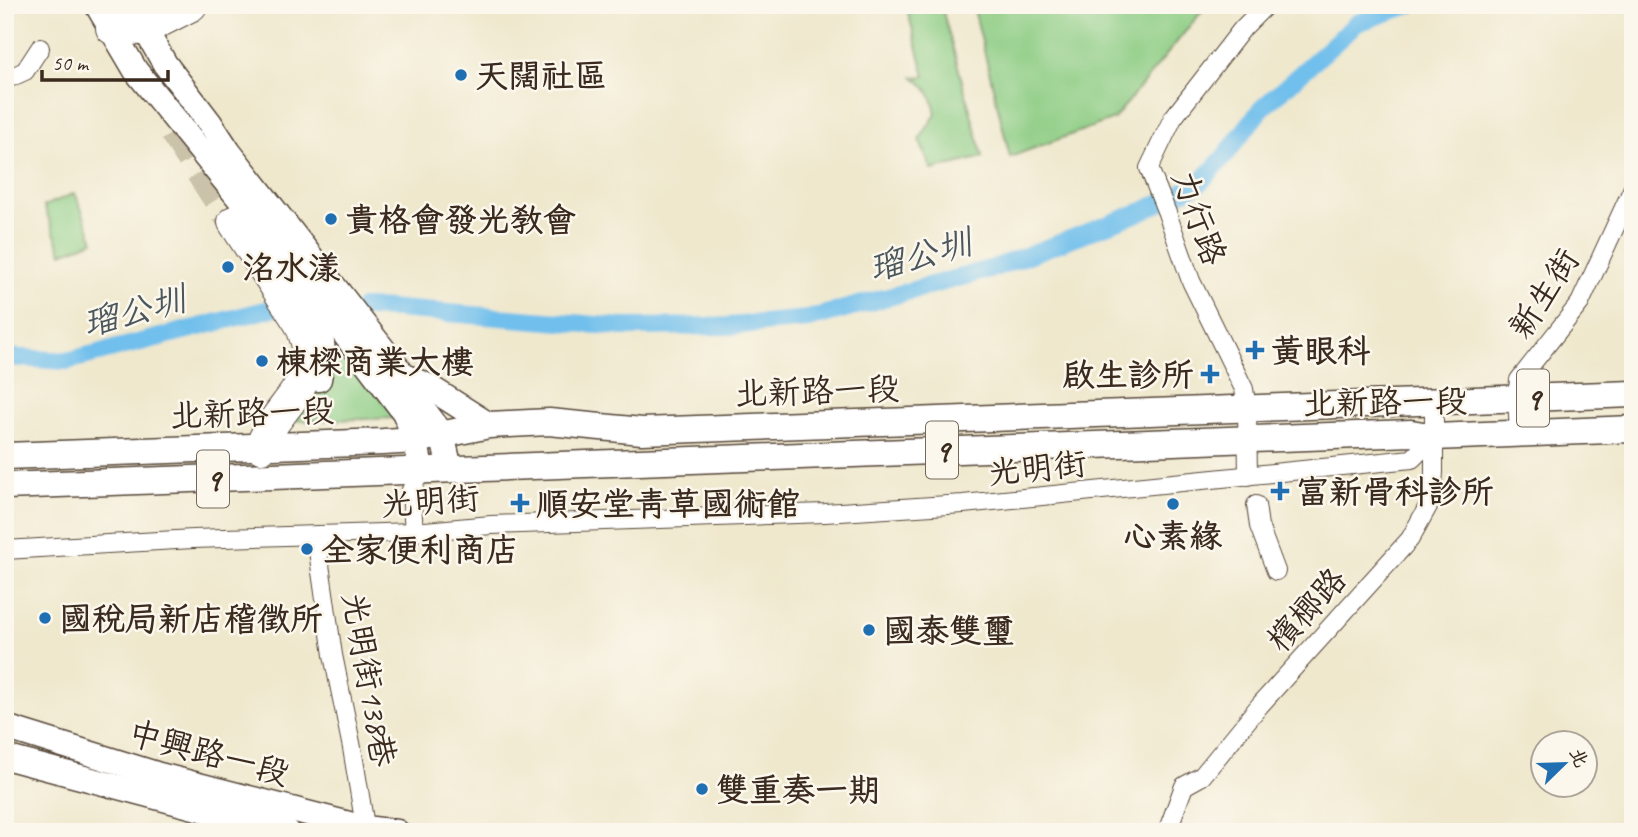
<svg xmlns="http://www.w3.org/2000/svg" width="1638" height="837" viewBox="0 0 1638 837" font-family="Caveat,'LXGW WenKai TC',sans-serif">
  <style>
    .green { fill: #8ccc83; stroke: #647b50; stroke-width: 2 }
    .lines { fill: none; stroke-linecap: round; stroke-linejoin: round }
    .canal { stroke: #71bfec; stroke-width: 18 }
    .highway-tunnel { stroke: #cbc2aa; stroke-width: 32; stroke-dasharray: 32 16; stroke-linecap: butt }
    .street-casing { stroke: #564638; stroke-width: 20 }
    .secondary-casing { stroke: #564638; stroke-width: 27 }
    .primary-casing { stroke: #564638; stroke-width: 29 }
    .highway-casing { stroke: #564638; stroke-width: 34 }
    .street { stroke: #fff; stroke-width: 18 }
    .secondary { stroke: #fff; stroke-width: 24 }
    .primary { stroke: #fff; stroke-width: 26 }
    .highway { stroke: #fff; stroke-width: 32 }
    .poi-dot { fill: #1f6fb2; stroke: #fbf7ec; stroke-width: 2.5 }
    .labels { text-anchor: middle; stroke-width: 5; stroke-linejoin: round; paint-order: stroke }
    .shield { fill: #fbf7ec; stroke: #75685c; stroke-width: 2 }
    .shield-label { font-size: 32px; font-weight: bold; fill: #3b2a1e }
    .poi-label { font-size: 33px; font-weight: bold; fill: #3b2a1e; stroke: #fbf7ec; text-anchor: start }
    .street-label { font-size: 33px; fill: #3b2a1e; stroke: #fbf7ec }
    .water-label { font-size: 35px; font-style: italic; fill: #4b575c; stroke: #fbf7ec }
  </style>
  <rect width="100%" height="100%" fill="#fbf7ec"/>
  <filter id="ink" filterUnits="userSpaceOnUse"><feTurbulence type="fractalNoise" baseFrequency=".0143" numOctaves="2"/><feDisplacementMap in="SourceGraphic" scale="14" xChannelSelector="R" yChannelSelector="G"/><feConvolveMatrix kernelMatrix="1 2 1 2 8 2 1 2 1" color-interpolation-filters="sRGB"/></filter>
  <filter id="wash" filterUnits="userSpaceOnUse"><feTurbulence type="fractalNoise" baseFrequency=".00686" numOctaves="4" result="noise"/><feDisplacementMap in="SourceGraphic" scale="28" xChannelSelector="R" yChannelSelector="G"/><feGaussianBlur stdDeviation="1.57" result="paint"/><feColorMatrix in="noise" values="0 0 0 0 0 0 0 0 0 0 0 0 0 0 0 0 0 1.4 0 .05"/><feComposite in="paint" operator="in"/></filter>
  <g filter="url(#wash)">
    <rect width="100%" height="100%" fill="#efe8cd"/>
    <!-- green -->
    <g class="green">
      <path d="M906,5h35l42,152 -51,13 -13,-30 17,-26c-3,-17 -8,-27 -22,-37l11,-1z"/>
      <polygon points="973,5 1207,5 1114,119 1010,157"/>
      <polygon points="75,193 94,241 62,253 44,206"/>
      <path d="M329,334l68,84 -103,3c32,-31 32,-45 35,-87z"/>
    </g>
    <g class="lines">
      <!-- canal -->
      <g class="canal">
        <polyline points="363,308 397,309 623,327 728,326 808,319 994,268 1143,211 1199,184 1224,157 1261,109 1357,23 1409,5"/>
        <polyline points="5,357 67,361 277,307"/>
      </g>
    </g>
  </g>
  <g filter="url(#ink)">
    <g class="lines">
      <!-- highway-tunnel -->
      <polyline class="highway-tunnel" points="175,131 234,222"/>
      <!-- street casing -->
      <g class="street-casing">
        <g id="street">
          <polyline points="5,80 25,71 40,48"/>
          <polyline points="1519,433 1517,398 1519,380 1580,303 1633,188"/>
          <polyline points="1248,476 1247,409 1244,389 1191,281 1167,213 1149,168 1173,118 1243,28 1266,5"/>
          <polyline points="1256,505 1259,526 1276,571"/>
          <polyline points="414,532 411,490 421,471"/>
          <polyline points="316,537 333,655 352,748 366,832"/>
          <polyline points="5,550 193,539 414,532 491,525 825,513 963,504 1412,459 1434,437"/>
          <polyline points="1167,832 1184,786 1202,776 1260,705 1410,539 1432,499 1434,472 1434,402"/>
        </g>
      </g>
      <!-- secondary casing -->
      <g class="secondary-casing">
        <g id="secondary">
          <polyline points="97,5 136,71 272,239 404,412 416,440 421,471"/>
          <polyline points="131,5 165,64 210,123 229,152 404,376 412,394 442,434 450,469"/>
          <path d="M307,308c18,27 18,40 12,71"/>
          <polyline points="404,376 426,385 489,425"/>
          <polyline points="5,727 156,774 365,828 397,832"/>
          <polyline points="5,757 288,832"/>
        </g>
      </g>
      <!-- primary casing -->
      <g class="primary-casing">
        <g id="primary">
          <polyline points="5,456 383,442 416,440 489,425 549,422 642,431 1633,394"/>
          <polyline points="5,486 1411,433 1434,437 1633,429"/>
        </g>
      </g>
      <!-- highway casing -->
      <g class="highway-casing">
        <g id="highway">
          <polyline points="112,28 144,29 191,5"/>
          <path d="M234,222l66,101c22,46 -1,64 -26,99 -5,7 -9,16 -13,25"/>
        </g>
      </g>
      <!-- street -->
      <use href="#street" class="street"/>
      <!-- secondary -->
      <use href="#secondary" class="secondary"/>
      <!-- primary -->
      <use href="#primary" class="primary"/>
      <!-- highway -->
      <use href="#highway" class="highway"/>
    </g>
  </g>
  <!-- markers -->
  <g class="poi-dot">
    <circle cx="461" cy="75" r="7"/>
    <circle cx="331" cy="219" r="7"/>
    <circle cx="228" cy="267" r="7"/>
    <path d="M1251.5 339.5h7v7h7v7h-7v7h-7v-7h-7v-7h7z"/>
    <circle cx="262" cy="361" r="7"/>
    <path d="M1206.5 363.5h7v7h7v7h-7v7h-7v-7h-7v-7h7z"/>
    <path d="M1276.5 480.5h7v7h7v7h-7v7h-7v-7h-7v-7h7z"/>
    <path d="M516.5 492.5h7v7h7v7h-7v7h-7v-7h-7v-7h7z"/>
    <circle cx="1173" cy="504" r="7"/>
    <circle cx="307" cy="549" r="7"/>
    <circle cx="45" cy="618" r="7"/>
    <circle cx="869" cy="630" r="7"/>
    <circle cx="702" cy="789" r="7"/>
  </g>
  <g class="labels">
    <!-- shield labels -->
    <g class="shield">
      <rect x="1517" y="369.5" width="32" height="57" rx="5"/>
      <rect x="926" y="421.5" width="32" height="57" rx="5"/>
      <rect x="197" y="450.5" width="32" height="57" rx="5"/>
    </g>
    <g class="shield-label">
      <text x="1533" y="409">9</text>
      <text x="942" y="461">9</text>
      <text x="213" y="490">9</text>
    </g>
    <!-- poi labels -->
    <g class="poi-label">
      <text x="475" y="87">天闊社區</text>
      <text x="345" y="231">貴格會發光教會</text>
      <text x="242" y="279">洺水漾</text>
      <text x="1271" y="362">黃眼科</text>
      <text x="276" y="373">棟樑商業大樓</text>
      <text x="1194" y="386" text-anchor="end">啟生診所</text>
      <text x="1296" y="503">富新骨科診所</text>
      <text x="536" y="515">順安堂青草國術館</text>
      <text x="1173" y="547" text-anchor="middle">心素緣</text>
      <text x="321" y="561">全家便利商店</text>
      <text x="59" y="630">國稅局新店稽徵所</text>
      <text x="883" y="642">國泰雙璽</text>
      <text x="716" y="801">雙重奏一期</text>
    </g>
    <!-- street labels -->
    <g class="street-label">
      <text transform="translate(1200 217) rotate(70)" y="12">力行路</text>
      <text transform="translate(1543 293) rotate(-57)" y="12">新生街</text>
      <text transform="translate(817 390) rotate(-2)" y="12">北新路一段</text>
      <text transform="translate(1385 401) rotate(-1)" y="12">北新路一段</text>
      <text transform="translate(252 412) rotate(-2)" y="12">北新路一段</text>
      <text transform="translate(1037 467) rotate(-6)" y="12">光明街</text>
      <text transform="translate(430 500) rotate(-4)" y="12">光明街</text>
      <text transform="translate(1306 609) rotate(-48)" y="12">檳榔路</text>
      <text transform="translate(370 679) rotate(80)" y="12">光明街138巷</text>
      <text transform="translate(209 752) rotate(15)" y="12">中興路一段</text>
    </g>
    <!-- water labels -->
    <g class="water-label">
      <text transform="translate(920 255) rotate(-16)" y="12">瑠公圳</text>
      <text transform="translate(134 311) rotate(-15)" y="12">瑠公圳</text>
    </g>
  </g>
  <!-- margin -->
  <rect width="1638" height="837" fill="none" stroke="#fbf7ec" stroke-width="28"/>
  <!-- north arrow -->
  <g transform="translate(1564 764) rotate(67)"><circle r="33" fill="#fbf7ec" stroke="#aea59a" stroke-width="2"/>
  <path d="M0-5L12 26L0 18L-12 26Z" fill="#1f6fb2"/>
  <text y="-10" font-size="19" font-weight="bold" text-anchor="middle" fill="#3b2a1e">北</text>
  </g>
  <!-- scale -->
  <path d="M42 70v10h126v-10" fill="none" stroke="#3b2a1e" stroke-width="3.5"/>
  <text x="52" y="70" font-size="21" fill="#3b2a1e" stroke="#fbf7ec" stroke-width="5" paint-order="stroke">50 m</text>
</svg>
